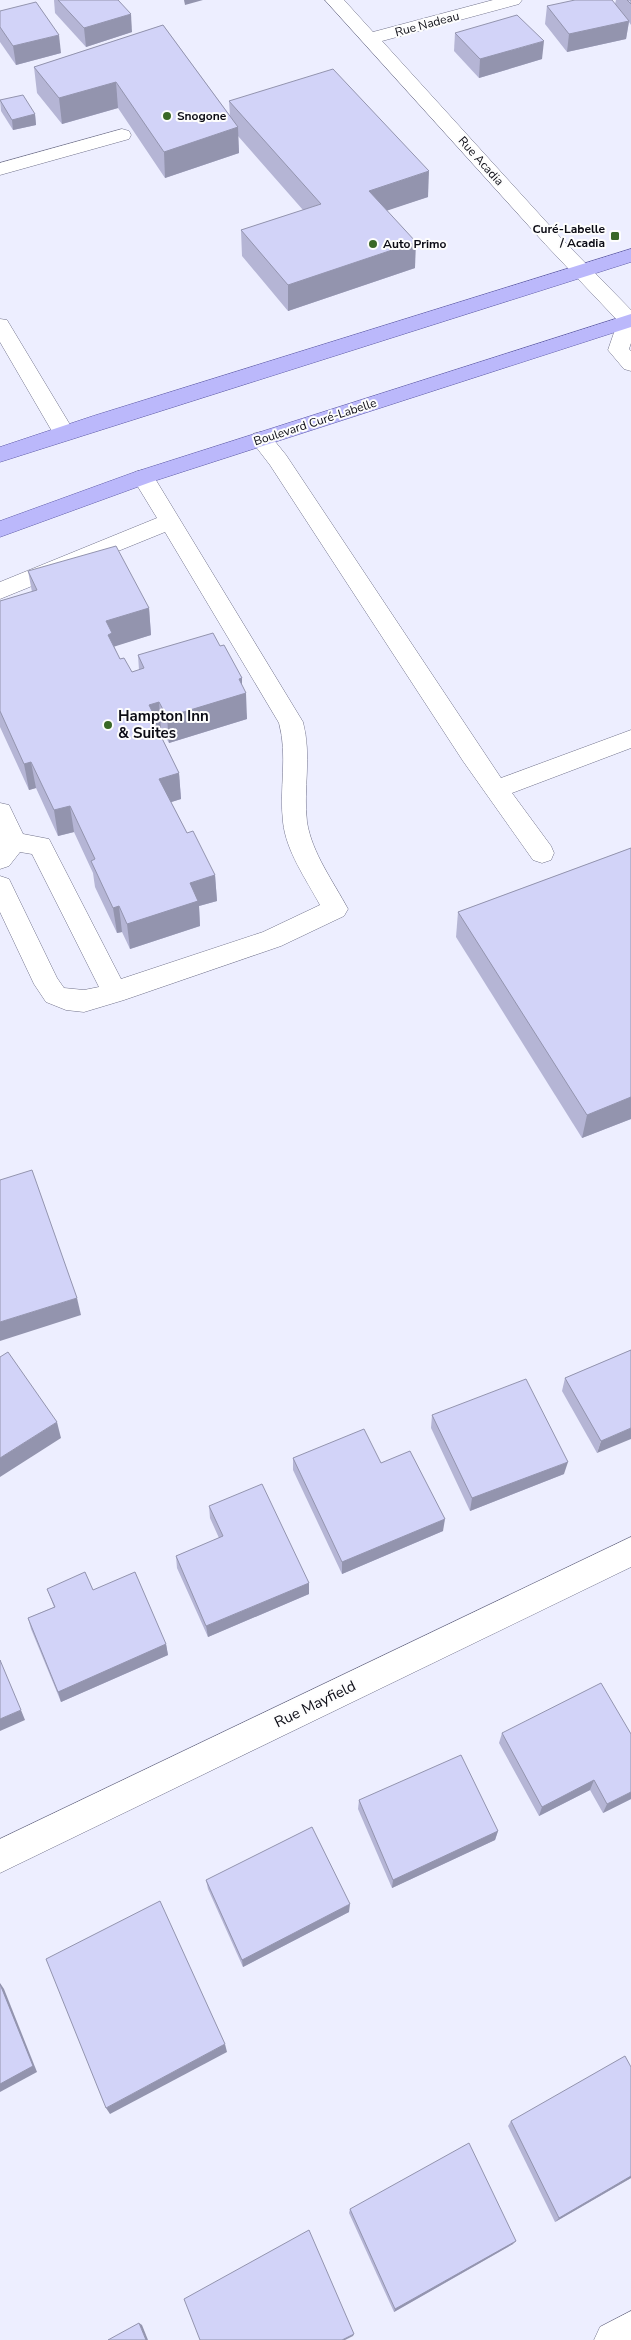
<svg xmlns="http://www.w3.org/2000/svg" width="631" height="2340" viewBox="0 0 631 2340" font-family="'Nunito Sans',sans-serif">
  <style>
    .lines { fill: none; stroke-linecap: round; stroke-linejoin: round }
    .minor-casing { stroke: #71728b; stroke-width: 1 }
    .major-casing { stroke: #605da9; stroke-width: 1 }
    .minor { fill: #fff; fill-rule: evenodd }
    .major { fill: #bbb8fb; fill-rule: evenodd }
    .wall { fill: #b5b5d5 }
    .shaded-wall { fill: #9394ae }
    .building { fill: #d2d3f8; stroke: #9394ae }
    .poi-dot { fill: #396726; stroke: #fdfdfd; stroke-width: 2 }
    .labels { text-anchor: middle; stroke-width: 4; stroke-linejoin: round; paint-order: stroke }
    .far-street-label { font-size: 12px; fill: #0c0c15; stroke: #fdfdfd }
    .far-poi-label { font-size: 12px; font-weight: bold; fill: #0c0c15; stroke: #fdfdfd; text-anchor: start }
    .poi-label { font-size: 15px; font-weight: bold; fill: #0c0c15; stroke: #fdfdfd; text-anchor: start }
    .street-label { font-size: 15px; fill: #0c0c15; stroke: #fdfdfd }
  </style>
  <rect width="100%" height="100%" fill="#edeeff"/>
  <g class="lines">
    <!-- minor casing -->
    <g class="minor-casing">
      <g id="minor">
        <polygon points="325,0 344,0 373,32 493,0 522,0 519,4 382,41 560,237 631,310 631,343 629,349 631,351 631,371 624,369 608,350 618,321 546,245"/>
        <polygon points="122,129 129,131 131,135 129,139 0,175 0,163"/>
        <polygon points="0,319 7,320 10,325 75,433 72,438 64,440 56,438 53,433 0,342"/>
        <polygon points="261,432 269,434 286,455 501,778 631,730 631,748 512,793 551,846 554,853 551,860 542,863 533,860 463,761 270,465 250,439 253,434"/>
        <path d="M143,470l8,2 152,250c9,34 0,66 4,100 5,31 26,59 41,87l-4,7 -63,30 -157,54 -40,12 -18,-2 -20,-8 -12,-18 -34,-72v-36l9,3 48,99 7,10 20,2 15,-3 -67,-133 -12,-2 -11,14 -9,3v-66l9,2 14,29 26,5 72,140 142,-47 57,-27c-14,-26 -34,-54 -37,-83 -4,-34 5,-66 -4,-99l-114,-191 -165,67v-17l157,-64 -25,-41 3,-5z"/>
        <polygon points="631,1537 631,1567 0,1873 0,1839"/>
        <polygon points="631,2311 631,2340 594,2340 600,2327"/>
      </g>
    </g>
    <!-- major casing -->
    <g class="major-casing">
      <g id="major">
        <polygon points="631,249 631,262 0,462 0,447 93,416"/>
        <polygon points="631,314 631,327 151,482 0,537 0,521 135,472"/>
      </g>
    </g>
    <!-- minor -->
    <use href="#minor" class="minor"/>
    <!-- major -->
    <use href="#major" class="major"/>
  </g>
  <!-- wall -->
  <g class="wall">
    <polygon points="54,0 118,0 132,32 86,47 55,13"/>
    <polygon points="616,0 631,0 631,25 629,22 626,39 567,52 545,24 547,6 615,4"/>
    <polygon points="0,11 61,53 16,65 0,42"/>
    <polygon points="163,25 230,116 229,101 428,197 387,210 415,268 288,311 242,256 241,230 303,210 238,136 239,153 165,178 118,108 62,124 37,93 34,67"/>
    <polygon points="455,33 542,59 479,78 454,51"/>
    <polygon points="0,100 35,114 36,125 13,130 1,111"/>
    <polygon points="28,571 149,608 151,635 114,646 120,659 132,672 139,670 138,655 220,646 242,678 242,686 247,719 169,743 161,729 158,730 179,773 181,799 171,802 187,833 215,875 217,901 199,906 200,926 130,949 122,932 117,933 95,887 93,873 74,832 58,836 36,788 29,790 0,727 0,601 32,592"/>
    <polygon points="631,848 631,1119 582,1138 456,937 458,912"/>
    <polygon points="631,1350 597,1453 562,1391 565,1378"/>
    <polygon points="432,1415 564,1474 470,1511 431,1428"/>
    <polygon points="293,1458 381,1463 443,1531 342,1574 293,1470"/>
    <polygon points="209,1506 309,1583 309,1594 208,1637 177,1568 176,1556 219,1538 210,1518"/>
    <polygon points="47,1589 93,1590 166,1644 168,1655 61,1702 31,1629 28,1618 54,1607"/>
    <polygon points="502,1733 631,1734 631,1799 603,1813 590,1790 539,1816 499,1743"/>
    <polygon points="359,1800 498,1831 495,1840 392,1888 358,1809"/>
    <polygon points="206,1880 349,1912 243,1967 208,1889"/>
    <polygon points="631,2067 631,2178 555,2222 508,2126 511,2121"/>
    <polygon points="350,2209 513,2244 394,2312 349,2213"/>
  </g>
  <!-- shaded-wall -->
  <g class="shaded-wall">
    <polygon points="184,0 203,0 185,5"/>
    <polygon points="131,14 132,32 86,47 84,28"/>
    <polygon points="629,21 626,39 567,52 569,34"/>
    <polygon points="59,35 61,53 16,65 13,46"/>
    <polygon points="544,41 542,59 479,78 480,59"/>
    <polygon points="116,82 118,108 62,124 59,98"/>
    <polygon points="35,114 36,125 13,130 12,120"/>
    <polygon points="238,127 239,153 165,178 164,152"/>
    <polygon points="429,171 428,197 368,217 369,191"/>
    <polygon points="416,242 415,268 288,311 288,285"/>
    <polygon points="149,608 151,635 113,647 111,661 106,621"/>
    <polygon points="242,678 242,694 246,693 247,719 169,743 167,717"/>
    <polygon points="159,702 161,729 155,731 149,705"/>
    <polygon points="31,762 36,788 29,790 24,764"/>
    <polygon points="179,773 181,799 162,805 159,779"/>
    <polygon points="70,806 74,832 58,836 54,810"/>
    <polygon points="215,875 217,901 199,906 200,926 130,949 127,924 190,883"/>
    <polygon points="119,906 122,932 117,933 113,908"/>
    <polygon points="631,1097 631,1119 582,1138 587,1115"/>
    <polygon points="77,1298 81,1315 0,1341 0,1322"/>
    <polygon points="57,1422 61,1438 0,1477 0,1458"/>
    <polygon points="631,1428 631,1439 597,1453 601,1441"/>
    <polygon points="568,1462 564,1474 470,1511 472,1498"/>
    <polygon points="445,1519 443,1531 342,1574 342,1562"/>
    <polygon points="309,1583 309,1594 208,1637 206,1626"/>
    <polygon points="166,1644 168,1655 61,1702 58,1692"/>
    <polygon points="21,1710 25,1720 0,1731 0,1719"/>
    <polygon points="594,1780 590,1790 539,1816 542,1807"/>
    <polygon points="631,1792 631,1799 603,1813 607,1804"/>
    <polygon points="498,1831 495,1840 392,1888 393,1880"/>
    <polygon points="350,1904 349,1912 243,1967 242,1960"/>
    <polygon points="0,1983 4,1989 37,2072 0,2092"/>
    <polygon points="225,2044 227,2052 110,2114 106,2108"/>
    <polygon points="631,2176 631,2178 555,2222 559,2218"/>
    <polygon points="516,2241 513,2244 394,2312 395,2309"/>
    <polygon points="139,2323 142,2325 148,2340 146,2340"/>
    <polygon points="354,2334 353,2336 345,2340 342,2340"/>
  </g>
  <!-- building -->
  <g class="building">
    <polygon points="58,0 118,0 131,14 84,28"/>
    <polygon points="575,0 612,0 629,21 569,34 547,6"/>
    <polygon points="627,0 631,0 631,4"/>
    <polygon points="36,2 59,35 13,46 0,27 0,11"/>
    <polygon points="517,15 544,41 480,59 455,33"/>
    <polygon points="163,25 238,127 164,152 116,82 59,98 34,67"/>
    <polygon points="333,69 429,171 369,191 416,242 288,285 241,230 321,204 229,101"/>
    <polygon points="23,95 35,114 12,120 0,100"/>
    <polygon points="116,546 149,608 106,621 112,633 108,635 120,659 124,658 132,672 144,668 138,655 213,633 220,646 224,645 242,678 239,679 246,693 167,717 159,702 149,705 157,721 154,722 179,773 159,779 187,833 193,831 215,875 190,883 198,901 127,924 119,906 113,908 91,861 95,859 70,806 54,810 31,762 24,764 0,711 0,601 37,590 28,571"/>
    <polygon points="631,848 631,1097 587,1115 458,912"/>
    <polygon points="32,1170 77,1298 0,1322 0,1180"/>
    <polygon points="631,1350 631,1428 601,1441 565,1378"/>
    <polygon points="8,1352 57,1422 0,1458 0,1357"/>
    <polygon points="526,1379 568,1462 472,1498 432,1415"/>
    <polygon points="364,1429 381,1463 410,1451 445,1519 342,1562 293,1458"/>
    <polygon points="262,1484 309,1583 206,1626 176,1556 223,1536 209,1506"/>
    <polygon points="85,1572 93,1590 135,1572 166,1644 58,1692 28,1618 55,1607 47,1589"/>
    <polygon points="0,1660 21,1710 0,1719"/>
    <polygon points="601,1683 631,1734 631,1792 607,1804 594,1780 542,1807 502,1733"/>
    <polygon points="461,1755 498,1831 393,1880 359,1800"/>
    <polygon points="312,1827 350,1904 242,1960 206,1880"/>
    <polygon points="160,1901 225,2044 106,2108 46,1959"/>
    <polygon points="0,1984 33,2066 0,2084"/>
    <polygon points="625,2056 631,2067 631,2176 559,2218 511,2121"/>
    <polygon points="469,2143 516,2241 395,2309 350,2209"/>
    <polygon points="309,2230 354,2334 342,2340 200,2340 184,2299"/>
    <polygon points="139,2323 146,2340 108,2340"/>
  </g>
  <!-- markers -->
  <g class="poi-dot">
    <circle cx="167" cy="116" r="5"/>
    <rect x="610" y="231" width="10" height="10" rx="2.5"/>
    <circle cx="373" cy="244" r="5"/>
    <circle cx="108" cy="725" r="5"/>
  </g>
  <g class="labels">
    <!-- far-street labels -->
    <g class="far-street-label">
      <text transform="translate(427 24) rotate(-15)" y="4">Rue Nadeau</text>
      <text transform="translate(481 161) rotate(48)" y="4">Rue Acadia</text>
      <text transform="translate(315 422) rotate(-18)" y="4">Boulevard Curé-Labelle</text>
    </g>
    <!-- far-poi labels -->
    <g class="far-poi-label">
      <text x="177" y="120">Snogone</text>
      <text x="605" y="233" text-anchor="end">Curé-Labelle<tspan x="605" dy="14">/ Acadia</tspan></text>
      <text x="383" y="248">Auto Primo</text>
    </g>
    <!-- poi labels -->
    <g class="poi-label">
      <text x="118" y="721">Hampton Inn<tspan x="118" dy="17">&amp; Suites</tspan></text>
    </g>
    <!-- street labels -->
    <g class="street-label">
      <text transform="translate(315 1704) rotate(-26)" y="5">Rue Mayfield</text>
    </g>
  </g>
</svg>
